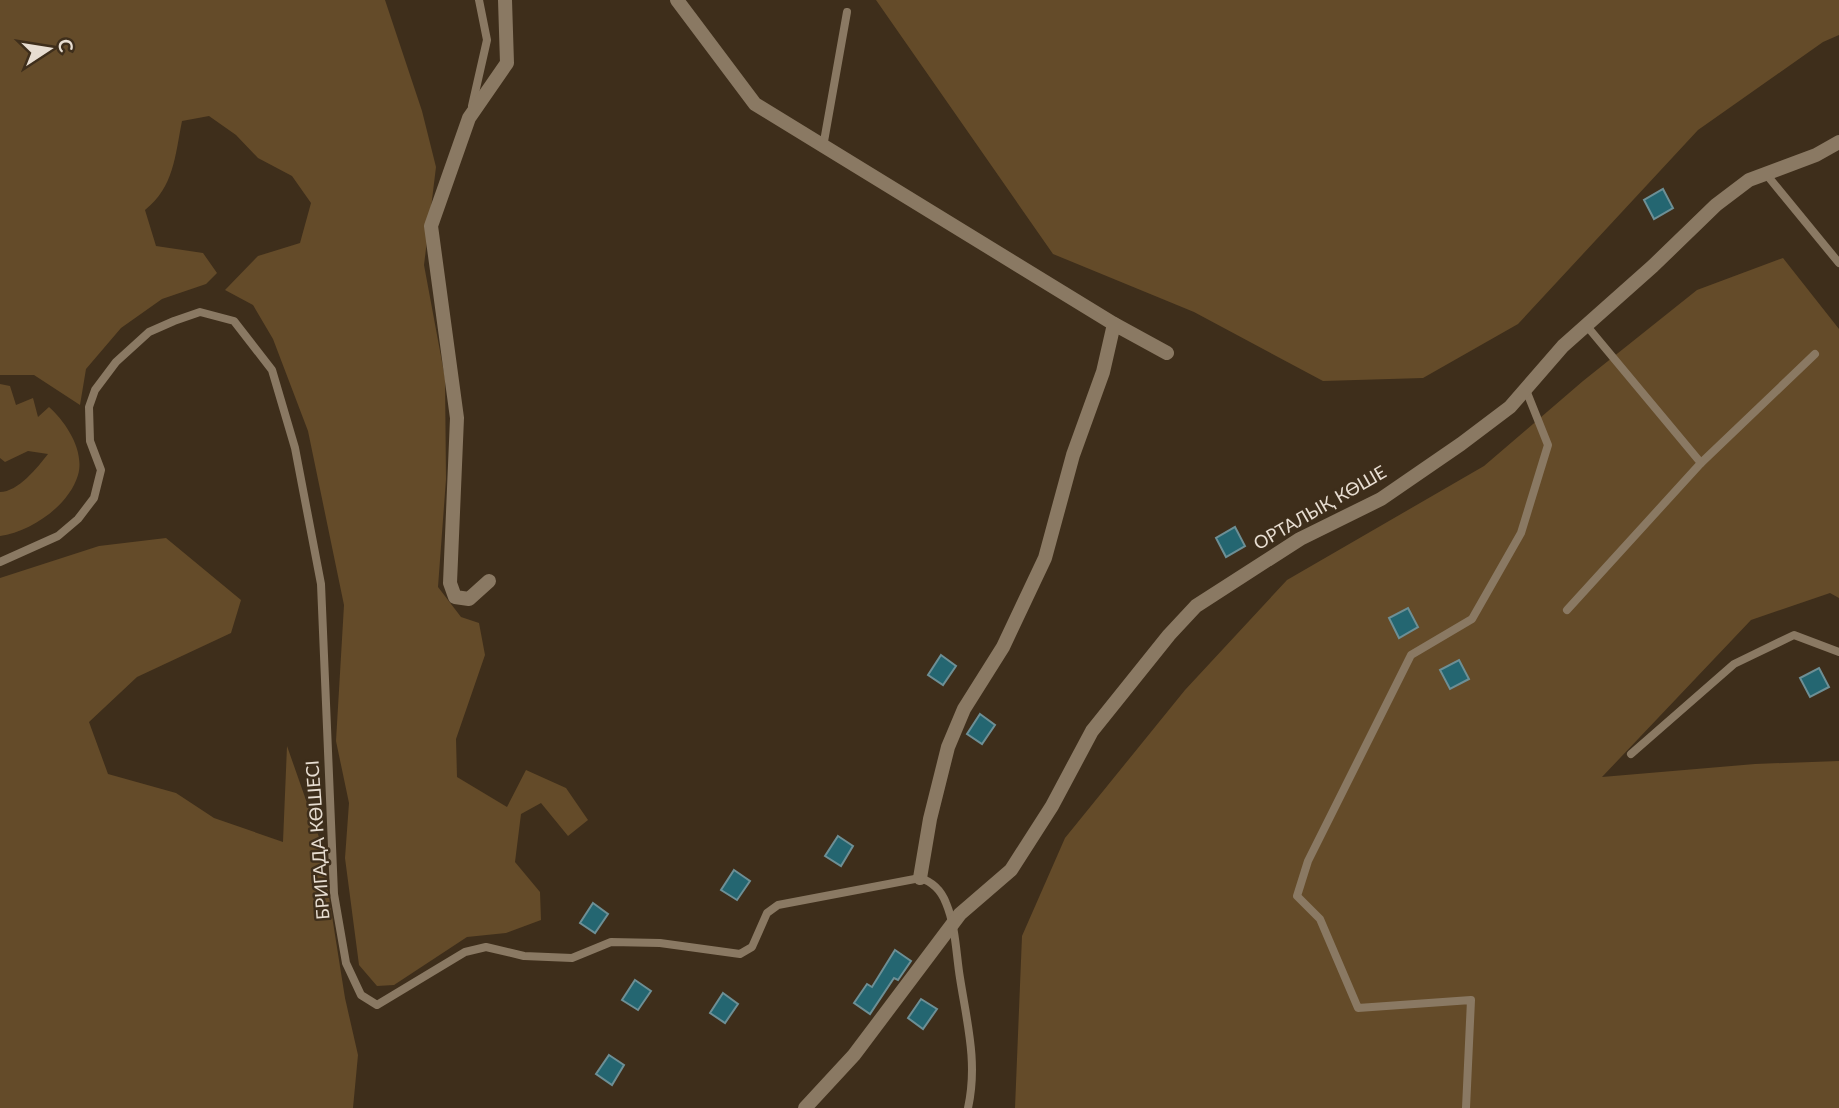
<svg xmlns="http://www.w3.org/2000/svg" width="1839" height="1108" viewBox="0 0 1839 1108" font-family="Lato,sans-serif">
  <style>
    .green { fill: #644b29 }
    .building { fill: #246671; stroke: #6d8f95; stroke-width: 2 }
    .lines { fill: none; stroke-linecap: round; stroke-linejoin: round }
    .lane { stroke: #8a7963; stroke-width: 8 }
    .street { stroke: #8a7963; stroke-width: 14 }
    .labels { text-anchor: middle; stroke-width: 5; stroke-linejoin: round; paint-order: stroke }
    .street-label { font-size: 18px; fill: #e7ddd1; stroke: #3e2e1b }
  </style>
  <rect width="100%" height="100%" fill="#3e2e1b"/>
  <!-- green -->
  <g class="green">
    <path d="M0,0h385l37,111 14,56 -12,98 21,113 1,101 -8,108 23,30 18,6 6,32 -29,84 1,38 50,30 19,-37 40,18 22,32 -20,16 -27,-33 -20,11 -6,48 25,30 1,28 -35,13 -39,4 -73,48 -17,1 -18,-21 -14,-107 4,-55 -13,-62 8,-136 -36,-174 -35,-92 -20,-34 -28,-15 33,-34 42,-13 11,-40 -19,-27 -34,-18 -22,-23 -27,-19 -27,5c-7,35 -8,66 -37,89l11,36 47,7 14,20 -11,11 -44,15 -41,29 -35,41 -6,36 -46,-30h-34z"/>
    <polygon points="876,0 1839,0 1839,35 1823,42 1698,130 1518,324 1423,378 1323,381 1194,312 1053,254"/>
    <polygon points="1783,258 1839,329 1839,598 1830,593 1751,620 1602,777 1755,764 1839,761 1839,1108 1015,1108 1022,936 1065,838 1185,690 1287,580 1484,466 1583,381 1697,290"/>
    <path d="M0,384l10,2 6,19 17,-7 5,19 11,-10c17,15 36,44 29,68 -9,31 -48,57 -78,61v-44c18,0 38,-25 48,-38l-20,-3 -23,11 -5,-4z"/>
    <polygon points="166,538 241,600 231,633 137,677 89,722 108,774 176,793 214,818 283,842 287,746 320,840 345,998 358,1055 353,1108 0,1108 0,578 99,546"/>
  </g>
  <!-- building -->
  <g class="building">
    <polygon points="1663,189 1673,208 1654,219 1644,200"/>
    <polygon points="1235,527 1245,546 1226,557 1216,538"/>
    <polygon points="1408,608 1418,627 1399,638 1389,618"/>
    <polygon points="941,655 956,666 943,685 928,675"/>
    <polygon points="1459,660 1469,679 1450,689 1440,670"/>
    <polygon points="1819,668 1829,687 1810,697 1800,678"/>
    <polygon points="980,714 995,725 982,744 967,734"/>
    <polygon points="838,836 853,846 841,866 825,856"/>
    <polygon points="734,870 750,881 737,900 721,890"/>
    <polygon points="593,903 608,914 595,933 580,923"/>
    <polygon points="895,950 911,961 898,980 894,978 870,1014 854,1003 867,984 872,987"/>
    <polygon points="635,980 651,991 638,1010 622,1000"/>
    <polygon points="723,993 738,1004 725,1023 710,1013"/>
    <polygon points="921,999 937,1009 923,1029 908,1018"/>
    <polygon points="609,1055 624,1065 612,1085 596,1074"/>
  </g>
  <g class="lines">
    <!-- lane -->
    <g class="lane">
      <polyline points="472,106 487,40 479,0"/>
      <polyline points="823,147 847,12"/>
      <polyline points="1766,174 1839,263"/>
      <polyline points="1701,463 1815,354"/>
      <path d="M0,562l58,-26 20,-17 16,-21 7,-28 -11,-29 -1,-34 6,-17 21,-28 33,-30 25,-11 26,-9 34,9 38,49 23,78 26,136 13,310 12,69 15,32 16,10 88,-53 21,-5 38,9 48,2 39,-16 49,1 80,11 12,-7 15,-34 11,-8 142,-27c13,4 21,12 26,25 10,24 10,51 14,75 7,45 18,85 8,130"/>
      <polyline points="1567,610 1701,463 1586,325"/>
      <polyline points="1631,754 1734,664 1794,635 1839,652"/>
      <polyline points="1466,1108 1471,1000 1358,1008 1320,919 1297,896 1308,861 1411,655 1472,619 1521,533 1548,445 1526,390"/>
    </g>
    <!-- street -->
    <g class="street">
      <polyline points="677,0 755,104 1114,324"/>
      <polyline points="489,581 469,599 455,597 450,583 457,418 431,226 469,118 507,63 505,0"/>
      <polyline points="920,878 930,819 948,747 964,709 1003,647 1045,558 1073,455 1103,372 1114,324 1167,353"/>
      <polyline points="805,1108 854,1055 960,914 1011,870 1052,806 1092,731 1169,635 1196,606 1300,539 1381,499 1461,444 1510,407 1563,346 1653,266 1716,205 1749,180 1816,155 1839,142"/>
    </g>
  </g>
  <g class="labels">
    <!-- street labels -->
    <g class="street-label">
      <text transform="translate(1320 508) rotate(-30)" y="6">ОРТАЛЫҚ КӨШЕ</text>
      <text transform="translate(318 840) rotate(-94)" y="6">БРИГАДА КӨШЕСІ</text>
    </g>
  </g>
  <!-- north arrow -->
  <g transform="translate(49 49) rotate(78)" stroke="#3e2e1b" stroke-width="5" paint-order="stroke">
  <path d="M0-5L12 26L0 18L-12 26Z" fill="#e7ddd1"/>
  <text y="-10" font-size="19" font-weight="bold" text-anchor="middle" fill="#e7ddd1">С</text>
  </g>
</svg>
